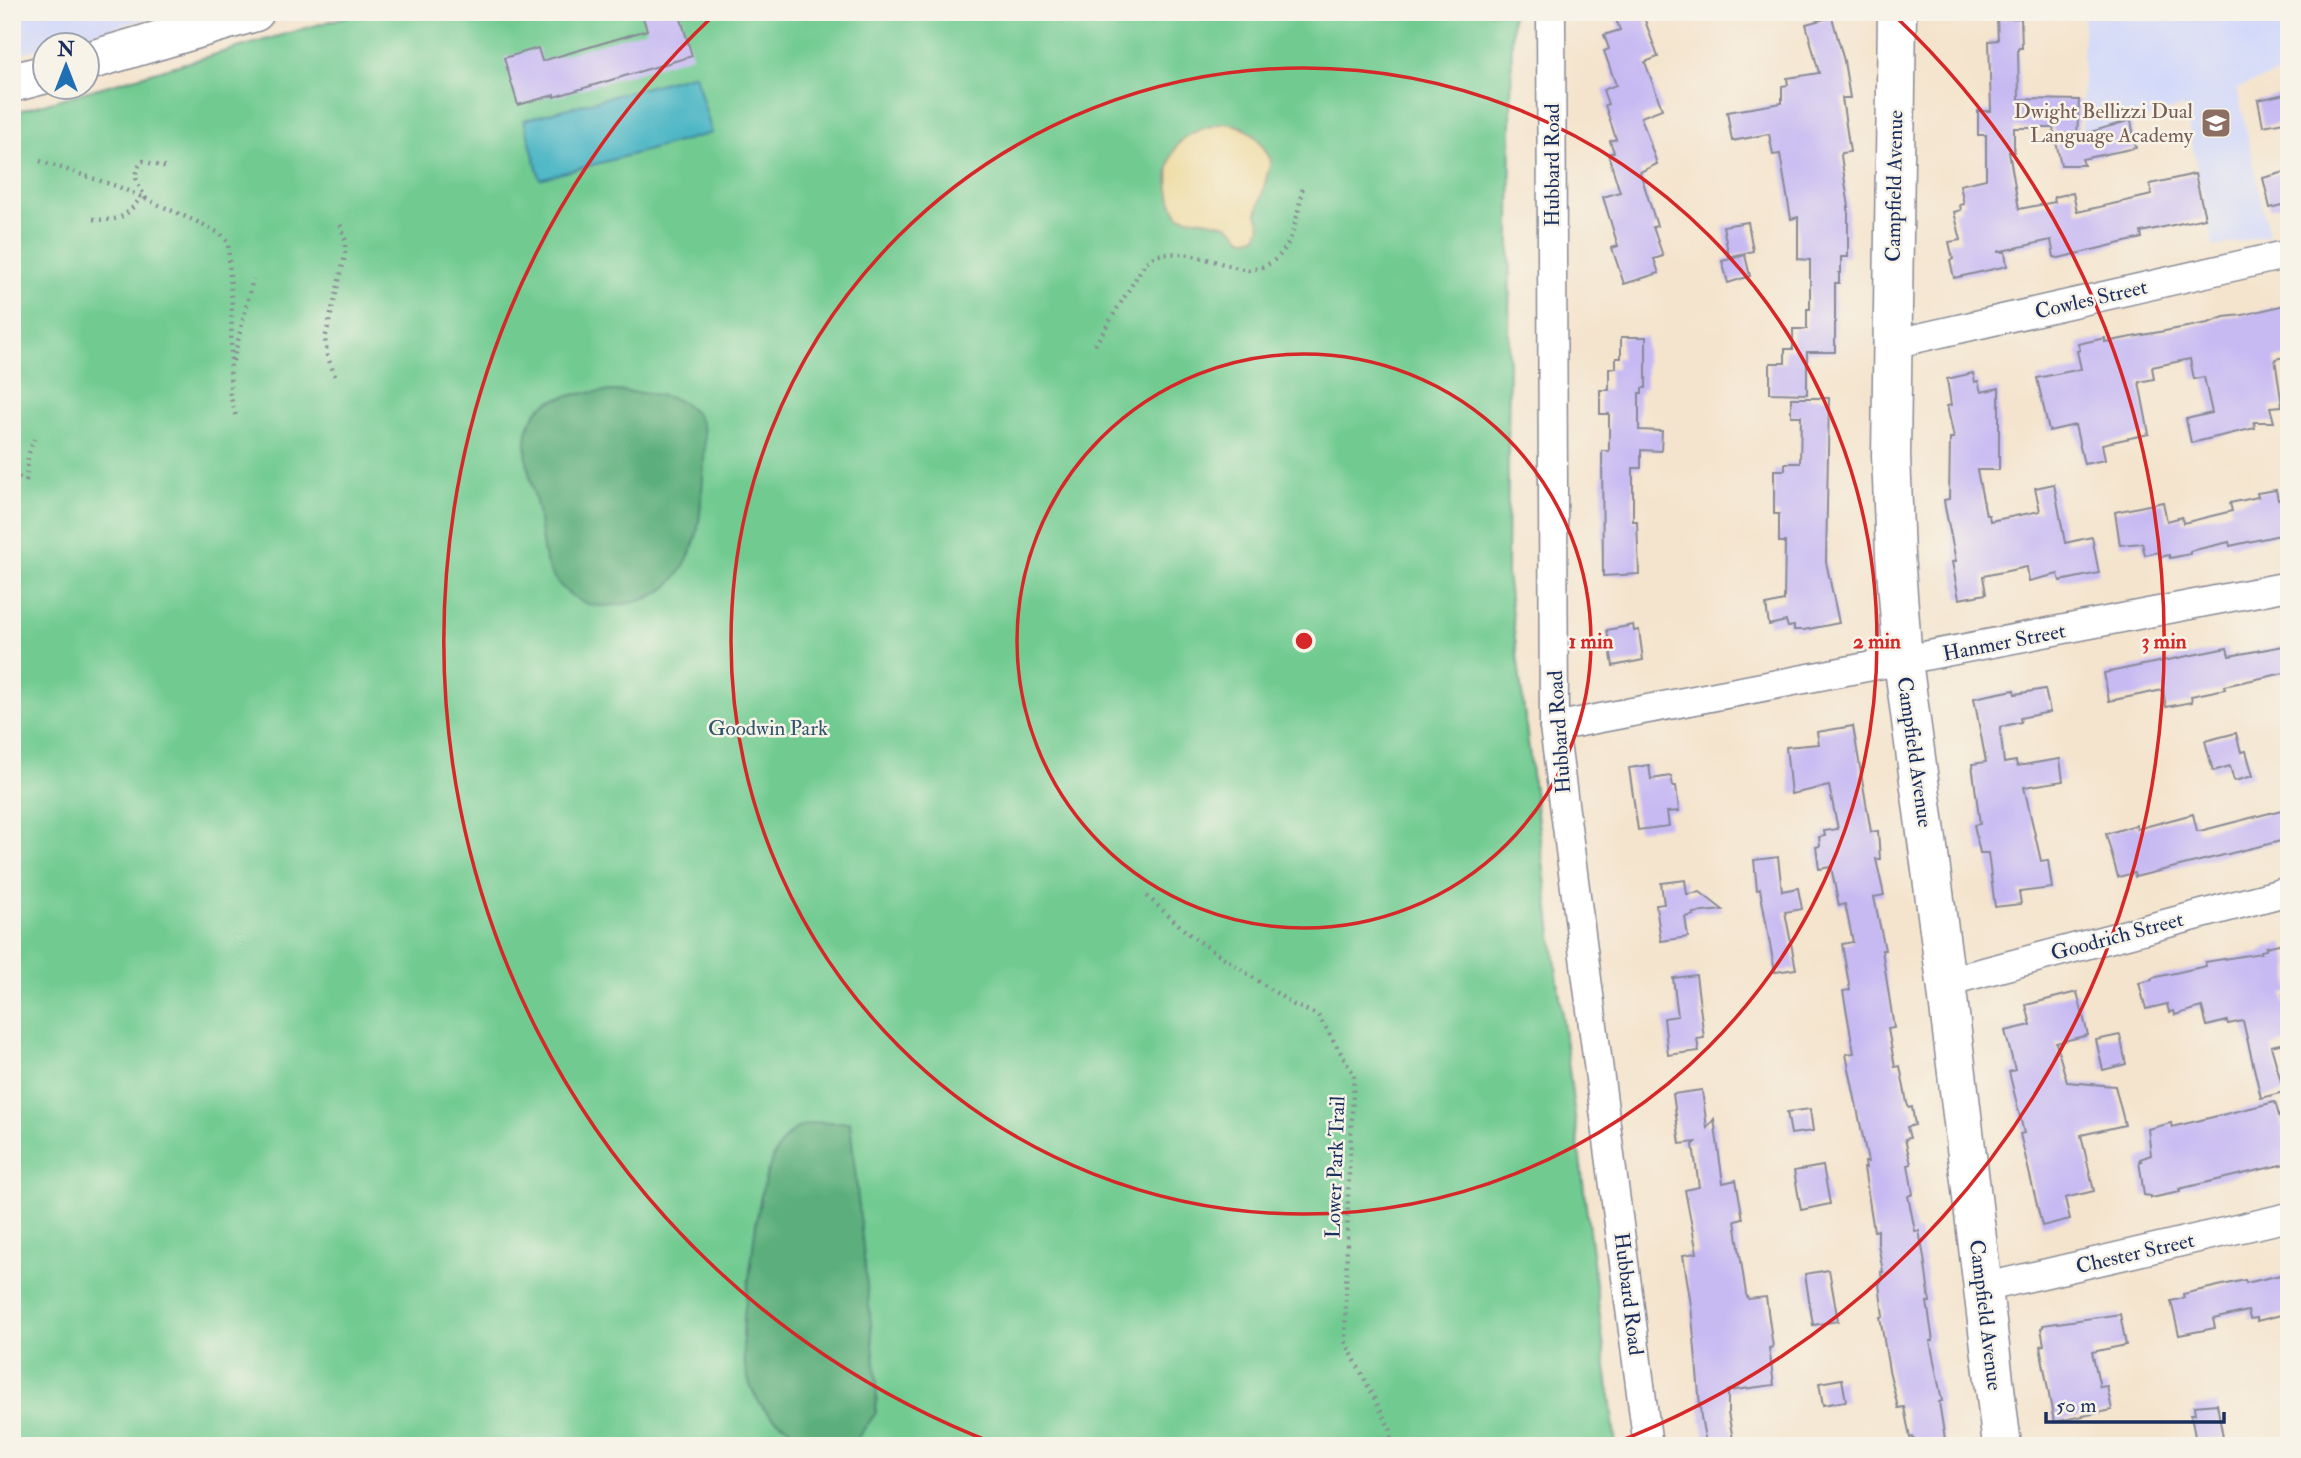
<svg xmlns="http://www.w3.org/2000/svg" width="2301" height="1458" viewBox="0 0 2301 1458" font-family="'IM FELL Double Pica',serif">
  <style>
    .built { fill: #d3d9f9 }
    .green { fill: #71cb91; stroke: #467d78; stroke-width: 2 }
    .forest { fill: #5caf7b; stroke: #3c6f6c; stroke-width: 2 }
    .sand { fill: #eeda9e; stroke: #84847e; stroke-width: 2 }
    .water { fill: #48b5c4; stroke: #327291; stroke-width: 2 }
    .building { fill: #c7baf3 }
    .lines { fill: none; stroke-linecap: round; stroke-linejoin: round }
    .street-casing { stroke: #888a96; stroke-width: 31 }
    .secondary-casing { stroke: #888a96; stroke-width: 41 }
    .path { stroke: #888a96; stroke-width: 4.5; stroke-dasharray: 2 5; stroke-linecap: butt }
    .street { stroke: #fff; stroke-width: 28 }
    .secondary { stroke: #fff; stroke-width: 38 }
    .ring { fill: none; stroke: #d62828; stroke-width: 3.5 }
    .labels { text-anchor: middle; stroke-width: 5; stroke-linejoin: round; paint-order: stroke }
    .education-label { font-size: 21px; fill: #785e54; stroke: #f7f3e8; text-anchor: end }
    .street-label { font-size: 21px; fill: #1b2f5e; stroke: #f7f3e8 }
    .park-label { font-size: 21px; fill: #30566b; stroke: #f7f3e8 }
    .centre { fill: #d62828; stroke: #f7f3e8; stroke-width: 3.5 }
    .ring-label { font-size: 21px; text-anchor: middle; font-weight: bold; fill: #d62828; stroke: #f7f3e8; stroke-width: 5; stroke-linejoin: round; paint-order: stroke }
  </style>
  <rect width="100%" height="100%" fill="#f7f3e8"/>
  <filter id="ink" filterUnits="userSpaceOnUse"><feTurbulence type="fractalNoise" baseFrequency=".0143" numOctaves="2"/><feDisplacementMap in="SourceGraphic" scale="14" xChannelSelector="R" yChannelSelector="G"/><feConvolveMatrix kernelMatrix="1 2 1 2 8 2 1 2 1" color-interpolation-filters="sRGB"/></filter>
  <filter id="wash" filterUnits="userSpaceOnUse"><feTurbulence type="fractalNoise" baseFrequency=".00686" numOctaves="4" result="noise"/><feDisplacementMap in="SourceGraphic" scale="28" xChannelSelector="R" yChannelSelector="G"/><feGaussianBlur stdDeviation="1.57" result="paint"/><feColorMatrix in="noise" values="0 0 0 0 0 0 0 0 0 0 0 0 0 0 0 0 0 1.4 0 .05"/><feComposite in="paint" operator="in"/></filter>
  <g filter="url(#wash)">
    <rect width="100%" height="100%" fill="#f4e4cd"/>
    <!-- built -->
    <g class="built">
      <polygon points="12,12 169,12 25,52 12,45"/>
      <polygon points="2084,12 2289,12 2289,70 2237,88 2269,235 2214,247 2184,106 2082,140"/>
    </g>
    <!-- green -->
    <polygon class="green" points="362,12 1512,12 1507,574 1616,1446 12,1446 12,113"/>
    <!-- forest -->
    <g class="forest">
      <path d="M615,391c23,2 58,1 76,18 6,5 11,14 13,22 2,18 -3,89 -8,106 -5,16 -13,34 -25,46 -18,18 -44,22 -69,23 -20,1 -41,-16 -51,-33 -10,-18 -10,-43 -13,-62 -5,-26 -15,-51 -11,-78 1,-7 7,-18 12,-24 14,-15 56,-17 76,-18z"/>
      <path d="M850,1122l27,260 -1,31 -24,32c-13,1 -31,3 -43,-2 -8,-3 -14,-11 -21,-16 -6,-4 -13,-7 -18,-12 -42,-39 -24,-110 -18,-159 4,-36 10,-95 37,-122 15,-15 41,-11 61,-12z"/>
    </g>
    <!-- sand -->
    <path class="sand" d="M1224,123c25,2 36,15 47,38l-14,53 4,12 -4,10c-19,9 -15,-4 -28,-10 -15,-6 -34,-6 -50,-10 -14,-20 -16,-59 4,-77 11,-9 27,-13 41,-16z"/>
    <!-- water -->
    <polygon class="water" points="695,74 712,133 540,179 524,120"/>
    <g id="blocks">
      <!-- building -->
      <g class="building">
        <polygon points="641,12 679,12 692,56 554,97 554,95 518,105 504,58 538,48 542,61 647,30"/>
        <polygon points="1613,12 1642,12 1658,57 1645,62 1662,109 1641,117 1657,164 1640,172 1657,226 1653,227 1663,256 1654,259 1659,273 1624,284 1612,248 1618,246 1603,197 1620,192 1608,154 1614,152 1610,141 1616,139 1605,105 1608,104 1603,90 1616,85 1604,51 1609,49 1604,35 1620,30"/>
        <polygon points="1832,17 1844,61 1850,98 1842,98 1850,152 1842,153 1841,156 1849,207 1848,207 1848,257 1841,257 1841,273 1839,273 1839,283 1835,283 1835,352 1807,352 1807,394 1770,393 1770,363 1785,363 1785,349 1793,349 1793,329 1807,329 1807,309 1810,309 1810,260 1798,259 1798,217 1791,219 1780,154 1773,155 1769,134 1732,141 1727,112 1782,103 1782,86 1788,85 1787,78 1819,73 1806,24"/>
        <polygon points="2021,18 2022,48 2018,48 2019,99 2079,100 2077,136 2131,120 2136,148 2082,159 2084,165 2061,165 2053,128 2014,128 2014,152 2009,152 2019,209 2055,202 2054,197 2073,193 2077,212 2152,195 2150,184 2195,174 2205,218 2141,232 2142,238 2059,258 2054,257 2051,240 1997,252 2005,252 2007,266 1954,278 1950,260 1953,259 1949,242 1961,240 1954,212 1961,210 1960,205 1964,204 1960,185 1986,179 1986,135 1978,135 1978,111 1991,111 1989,41 1998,40 1997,19"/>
        <polygon points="2289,93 2289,121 2263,126 2258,100"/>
        <polygon points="2289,171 2289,203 2270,208 2263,178"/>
        <polygon points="1748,222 1753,251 1729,257 1723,226"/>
        <polygon points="1745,255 1750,276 1728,283 1722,261"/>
        <polygon points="2289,304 2289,356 2275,359 2282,406 2270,407 2274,422 2254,422 2255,428 2191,443 2186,419 2212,413 2204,377 2194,379 2190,359 2152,367 2154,379 2139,382 2149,434 2102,444 2105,460 2084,464 2075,425 2049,431 2037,378 2081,369 2077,351 2080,350 2078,344 2105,338 2105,342 2208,323 2224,317 2243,315"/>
        <polygon points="1621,337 1646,337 1646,388 1642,388 1642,393 1639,393 1639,430 1662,431 1661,451 1641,450 1641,468 1633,468 1633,521 1637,521 1639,574 1603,576 1602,451 1609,451 1609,414 1600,414 1600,390 1609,390 1609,368 1616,368 1616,358 1621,358"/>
        <polygon points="1973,373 1975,382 1978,381 1981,392 1999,388 1999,470 1977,470 1986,515 1989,515 1990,521 2040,511 2035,488 2054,484 2065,543 2092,537 2099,573 2060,581 2058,574 2029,581 2027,567 1983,576 1986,594 1959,599 1952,562 1956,561 1945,507 1944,500 1949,499 1950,438 1954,438 1947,406 1951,405 1947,379"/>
        <polygon points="1791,398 1829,398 1826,562 1839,623 1804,630 1794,630 1794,626 1788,627 1786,621 1769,625 1766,605 1784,601 1785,542 1779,542 1779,514 1774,514 1774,470 1785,470 1785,463 1800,463 1801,416 1791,416"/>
        <polygon points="2276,490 2278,500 2289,498 2289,533 2230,546 2229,542 2190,551 2190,554 2170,558 2169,555 2160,557 2159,552 2145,555 2142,543 2120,545 2115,512 2163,502 2167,521 2182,517 2183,523 2232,511 2230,503 2258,497 2257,493"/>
        <polygon points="1633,625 1634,631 1639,630 1643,660 1613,666 1607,630"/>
        <polygon points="2289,645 2289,672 2224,686 2225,689 2191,696 2192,702 2166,707 2163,690 2109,701 2104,673 2227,648 2229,656"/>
        <polygon points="2045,689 2050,712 2020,718 2021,722 2000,727 2004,763 2016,761 2017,766 2060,759 2063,781 2024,787 2041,861 2048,860 2052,888 2019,892 2021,904 1995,907 1988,853 1980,853 1974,825 1980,824 1972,764 1986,762 1974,698 2014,690 2015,694"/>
        <polygon points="1853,726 1871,832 1878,831 1880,859 1876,859 1884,895 1874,897 1885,950 1882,950 1894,1028 1888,1029 1895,1067 1900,1066 1907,1103 1909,1108 1912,1107 1915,1125 1907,1127 1910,1138 1905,1139 1911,1164 1908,1165 1913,1194 1908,1196 1915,1231 1919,1231 1924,1257 1930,1302 1927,1302 1933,1341 1930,1341 1942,1401 1939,1402 1946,1446 1915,1446 1913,1437 1910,1438 1904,1407 1898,1408 1889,1370 1880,1317 1883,1316 1879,1284 1882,1280 1881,1272 1883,1272 1878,1244 1878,1230 1874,1231 1864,1168 1866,1168 1865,1162 1868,1162 1846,1054 1854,1053 1843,991 1850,990 1842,944 1853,942 1845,904 1839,906 1831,867 1819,869 1816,847 1820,846 1819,837 1825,836 1824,831 1838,829 1829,786 1791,794 1786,747 1819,744 1817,732"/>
        <polygon points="2236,733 2241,752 2246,751 2253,776 2234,781 2230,766 2213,771 2205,741"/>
        <polygon points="1649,765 1651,779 1671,776 1673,786 1676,786 1679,811 1667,812 1669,826 1638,830 1629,768"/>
        <polygon points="2289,808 2289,839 2135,877 2134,873 2118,877 2106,834 2136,825 2137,829 2193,814 2197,831 2200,831"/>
        <polygon points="1778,857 1782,891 1798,888 1802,909 1785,912 1796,969 1775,972 1760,889 1757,890 1754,860"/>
        <polygon points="1685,880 1687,894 1700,892 1723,910 1693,913 1694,915 1685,917 1688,937 1661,941 1656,905 1664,904 1661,883"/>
        <polygon points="2283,943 2289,964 2289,993 2283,994 2289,1018 2289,1042 2271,1046 2284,1092 2261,1098 2243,1021 2228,1024 2227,1021 2207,1026 2202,1007 2175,1015 2174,1011 2169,1012 2167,1004 2146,1009 2139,983 2152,980 2152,978 2206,966 2205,962 2261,953 2261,951 2266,950 2266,947"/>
        <polygon points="1696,975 1704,1038 1697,1039 1699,1051 1668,1055 1664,1018 1678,1016 1673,978"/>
        <polygon points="2077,992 2088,1035 2056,1043 2067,1082 2115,1086 2125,1125 2081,1135 2094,1191 2065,1198 2070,1219 2042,1226 2020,1134 2024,1133 2009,1072 2015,1070 2005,1031 2031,1025 2026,1005"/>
        <polygon points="2120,1035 2126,1064 2103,1070 2096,1040"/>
        <polygon points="1702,1090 1707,1128 1714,1119 1723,1183 1736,1180 1743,1219 1735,1221 1746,1294 1748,1299 1766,1297 1773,1347 1769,1348 1774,1385 1728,1391 1728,1413 1733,1439 1706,1443 1701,1417 1691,1305 1683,1255 1697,1253 1685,1190 1699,1187 1693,1145 1696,1142 1680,1144 1673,1094"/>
        <polygon points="2275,1102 2289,1149 2289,1163 2179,1189 2180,1192 2151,1198 2151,1196 2144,1195 2139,1161 2141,1161 2140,1159 2151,1155 2148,1129 2171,1123 2172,1127"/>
        <polygon points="1810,1109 1813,1131 1791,1134 1787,1112"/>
        <polygon points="1823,1166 1830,1204 1801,1210 1794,1171"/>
        <polygon points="1829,1270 1838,1321 1813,1325 1805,1274"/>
        <polygon points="2289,1273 2289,1313 2257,1321 2257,1318 2250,1319 2248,1311 2213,1319 2215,1328 2179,1335 2171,1301 2184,1298 2183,1294 2245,1280 2246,1283"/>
        <polygon points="2120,1314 2126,1345 2092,1352 2100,1387 2107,1386 2112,1410 2054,1422 2040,1346 2044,1345 2041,1328 2043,1327 2043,1325"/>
        <polygon points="1842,1379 1846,1401 1823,1405 1819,1383"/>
        <polygon points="2217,1404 2223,1438 2196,1443 2191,1414 2195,1414 2194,1406"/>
      </g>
    </g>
  </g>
  <g filter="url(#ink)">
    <use href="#blocks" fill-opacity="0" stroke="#888a96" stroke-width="2"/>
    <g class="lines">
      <!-- street casing -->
      <g class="street-casing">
        <g id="street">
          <polyline points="1551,12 1554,727 1648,1446"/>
          <polyline points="1892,344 2289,254"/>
          <polyline points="1554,727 2289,586"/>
          <polyline points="1946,982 2289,891"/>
          <polyline points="1982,1288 2289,1217"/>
        </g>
      </g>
      <!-- secondary casing -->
      <g class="secondary-casing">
        <g id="secondary">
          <polyline points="1897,12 1891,455 1895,555 1903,661 1946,982 2002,1446"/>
          <polyline points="88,61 255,12"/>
          <polyline points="12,83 46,74"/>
        </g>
      </g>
      <!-- path -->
      <g class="path">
        <polyline points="40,161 119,187 202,224 221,234 228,242 232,306 230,394 236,417"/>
        <path d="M146,199c-8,-17 -17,-23 -3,-38l24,7"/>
        <path d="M93,219c26,3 33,-2 48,-22"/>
        <path d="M1095,345l49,-80c19,-27 77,1 104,5 45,-5 47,-47 55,-83"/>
        <polyline points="233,361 253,279"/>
        <polyline points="335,376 327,355 325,339 345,256 345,238 339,221"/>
        <polyline points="12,475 26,480 28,456 34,439"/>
        <polyline points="1147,896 1190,935 1294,1005 1318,1015 1354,1075 1348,1193 1345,1341 1390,1429 1392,1446"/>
      </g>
      <!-- street -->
      <use href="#street" class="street"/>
      <!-- secondary -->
      <use href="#secondary" class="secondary"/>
    </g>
  </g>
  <!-- distance rings -->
  <g class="ring">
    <circle cx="1304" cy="641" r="287"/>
    <circle cx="1304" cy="641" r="573"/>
    <path d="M996 1444A860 860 0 0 1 712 17M1896 17A860 860 0 0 1 1612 1444"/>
  </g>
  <!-- icons -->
  <defs>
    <g id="school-square" transform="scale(1.575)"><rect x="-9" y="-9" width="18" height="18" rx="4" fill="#8d6e63" stroke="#f7f3e8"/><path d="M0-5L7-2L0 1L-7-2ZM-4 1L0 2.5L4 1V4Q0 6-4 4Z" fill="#fff"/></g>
  </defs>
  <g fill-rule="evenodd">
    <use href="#school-square" x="2216" y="123"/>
  </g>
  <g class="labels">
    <!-- education labels -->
    <g class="education-label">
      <text x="2193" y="118">Dwight Bellizzi Dual<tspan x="2193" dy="24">Language Academy</tspan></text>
    </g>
    <!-- street labels -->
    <g class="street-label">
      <text transform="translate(1552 165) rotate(-90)" y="7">Hubbard Road</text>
      <text transform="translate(1894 186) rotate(-89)" y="7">Campfield Avenue</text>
      <text transform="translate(2091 299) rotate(-13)" y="7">Cowles Street</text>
      <text transform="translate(2004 642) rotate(-11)" y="7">Hanmer Street</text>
      <text transform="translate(1559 732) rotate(-94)" y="7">Hubbard Road</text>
      <text transform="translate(1915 752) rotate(82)" y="7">Campfield Avenue</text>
      <text transform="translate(2117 936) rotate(-15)" y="7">Goodrich Street</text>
      <text transform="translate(1335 1167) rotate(-88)" y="7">Lower Park Trail</text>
      <text transform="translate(2135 1253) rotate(-13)" y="7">Chester Street</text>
      <text transform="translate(1629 1294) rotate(83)" y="7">Hubbard Road</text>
      <text transform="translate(1986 1315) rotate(83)" y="7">Campfield Avenue</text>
    </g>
    <!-- park labels -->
    <g class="park-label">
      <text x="768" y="735">Goodwin Park</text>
    </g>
  </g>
  <circle cx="1304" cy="641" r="10" class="centre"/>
  <g class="ring-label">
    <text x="1591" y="648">1 min</text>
    <text x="1877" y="648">2 min</text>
    <text x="2164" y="648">3 min</text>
  </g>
  <!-- margin -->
  <rect width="2301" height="1458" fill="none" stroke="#f7f3e8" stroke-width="42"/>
  <!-- north arrow -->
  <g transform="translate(66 66)"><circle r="33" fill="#f7f3e8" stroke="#9fa5b1" stroke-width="2"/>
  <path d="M0-5L12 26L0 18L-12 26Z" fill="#1f6fb2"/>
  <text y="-10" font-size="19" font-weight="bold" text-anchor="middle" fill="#1b2f5e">N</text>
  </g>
  <!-- scale -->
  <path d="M2046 1412v10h178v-10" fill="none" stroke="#1b2f5e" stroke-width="3.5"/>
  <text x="2056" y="1412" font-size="21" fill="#1b2f5e" stroke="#f7f3e8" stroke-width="5" paint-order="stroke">50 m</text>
</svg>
